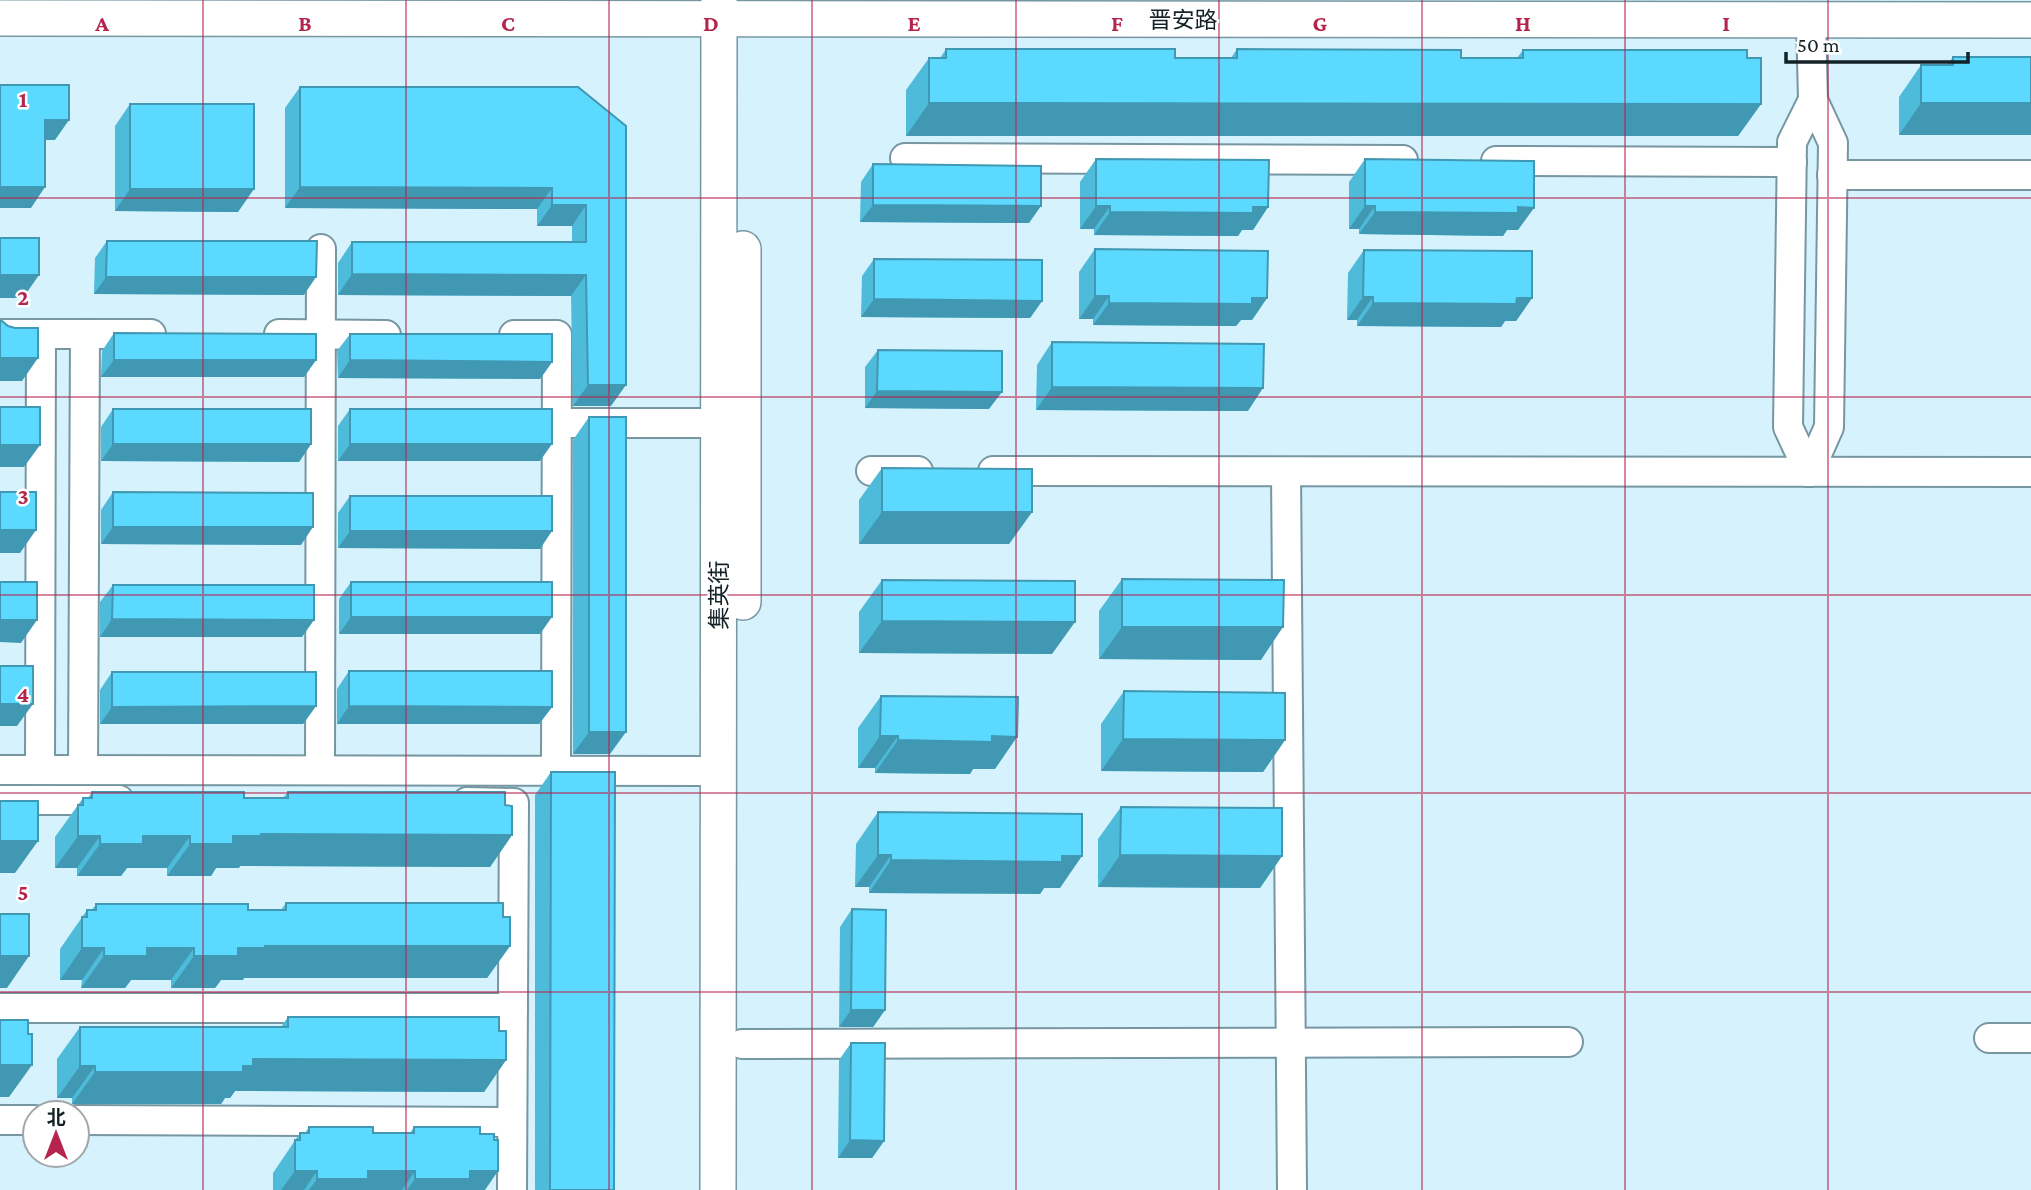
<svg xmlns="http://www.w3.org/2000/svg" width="2031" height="1190" viewBox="0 0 2031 1190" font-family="'Crimson Pro','Noto Sans SC',serif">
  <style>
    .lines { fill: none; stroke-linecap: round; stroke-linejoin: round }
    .minor-casing { stroke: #7697a2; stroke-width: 32 }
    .major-casing { stroke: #7697a2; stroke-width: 38 }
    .minor { stroke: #fff; stroke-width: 28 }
    .major { stroke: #fff; stroke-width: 35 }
    .wall { fill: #4fbbdb }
    .shaded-wall { fill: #4098b2 }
    .building { fill: #5cd9ff; stroke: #4098b2; stroke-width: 2 }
    .grid { fill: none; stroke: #b5244c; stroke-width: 2; stroke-opacity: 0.55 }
    .labels { text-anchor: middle; stroke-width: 5; stroke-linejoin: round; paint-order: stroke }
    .street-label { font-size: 23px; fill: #142126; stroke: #fff }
    .grid-label { font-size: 23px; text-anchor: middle; font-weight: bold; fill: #b5244c; stroke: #fff; stroke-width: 5; stroke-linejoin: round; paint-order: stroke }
  </style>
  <rect width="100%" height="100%" fill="#d6f2fc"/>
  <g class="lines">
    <!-- minor casing -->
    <g class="minor-casing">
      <g id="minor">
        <polyline points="905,158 1403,160"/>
        <polyline points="1496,161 1792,162"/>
        <polyline points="1832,175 2031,175"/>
        <polyline points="0,334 151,334"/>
        <polyline points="279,334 386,335"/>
        <polyline points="514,335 557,335 556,770"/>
        <polyline points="557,423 719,423"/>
        <polyline points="871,471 918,471"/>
        <polyline points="993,471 2031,472"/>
        <polyline points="1286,472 1292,1190"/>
        <polyline points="1809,472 1829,427 1833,143 1813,100 1811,20"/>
        <polyline points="1809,472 1788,427 1792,142 1813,100"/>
        <polyline points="0,770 718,771"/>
        <polyline points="40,770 41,334"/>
        <polyline points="83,770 85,334"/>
        <polyline points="320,770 321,249"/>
        <polyline points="0,800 119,800"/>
        <polyline points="467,802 514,803 512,1190"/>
        <polyline points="0,1008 513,1008"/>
        <polyline points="1989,1038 2031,1038"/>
        <polyline points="742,1044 1568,1042"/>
        <polyline points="0,1120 35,1120"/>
        <polyline points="77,1120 512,1122"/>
      </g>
    </g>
    <!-- major casing -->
    <g class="major-casing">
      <g id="major">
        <polyline points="0,18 2031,20"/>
        <polyline points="743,602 743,249"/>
        <polyline points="718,1190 719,0"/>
      </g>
    </g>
    <!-- minor -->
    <use href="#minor" class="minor"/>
    <!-- major -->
    <use href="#major" class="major"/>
  </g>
  <!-- wall -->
  <g class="wall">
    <polygon points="946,49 1175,58 1231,58 1237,49 1461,58 1517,58 1523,50 1747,58 1761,104 1738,136 906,136 906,90 929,58 940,58"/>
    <polygon points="1953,57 2031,57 1899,135 1899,97 1921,65 1947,65"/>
    <polygon points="300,87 578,87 611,406 573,406 571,296 338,295 338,263 352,242 572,242 572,226 537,226 537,209 285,208 285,108"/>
    <polygon points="130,104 238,212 115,211 115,126"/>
    <polygon points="1096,159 1268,207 1253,230 1242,230 1238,236 1094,235 1094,229 1080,229 1080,182"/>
    <polygon points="1365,159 1518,230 1507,230 1503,236 1359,234 1359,229 1349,229 1349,182"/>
    <polygon points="873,164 1029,223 860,222 861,182"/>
    <polygon points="107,241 304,295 94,294 95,258"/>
    <polygon points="1095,249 1267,298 1252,320 1241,320 1236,326 1093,325 1093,319 1079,319 1079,272"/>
    <polygon points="1364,250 1532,298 1516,321 1505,321 1501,327 1357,326 1357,320 1347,320 1348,273"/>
    <polygon points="874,259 1042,301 1030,318 861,317 862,276"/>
    <polygon points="114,333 316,360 304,377 101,377 102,351"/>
    <polygon points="350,334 552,362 540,379 338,378 337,351"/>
    <polygon points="1052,342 1248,411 1036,410 1037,365"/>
    <polygon points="878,350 989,409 865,408 865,367"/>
    <polygon points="113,409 311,444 299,462 101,461 101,427"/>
    <polygon points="350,409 540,461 338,461 338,426"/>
    <polygon points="589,417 610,754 573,754 573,440"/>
    <polygon points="882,468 1032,512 1009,544 859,544 859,500"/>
    <polygon points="113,492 301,545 101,544 101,510"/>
    <polygon points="350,496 540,549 338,548 338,513"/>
    <polygon points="1122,579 1261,660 1099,659 1099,611"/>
    <polygon points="882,580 1052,654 859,653 859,612"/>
    <polygon points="351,582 540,634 339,634 339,599"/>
    <polygon points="113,585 302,637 100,637 100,602"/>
    <polygon points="349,671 552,707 539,724 337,724 337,689"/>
    <polygon points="112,672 316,706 303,724 100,724 100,690"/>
    <polygon points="1124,691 1285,740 1263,772 1101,771 1101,724"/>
    <polygon points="881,696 995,769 973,769 970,774 875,773 875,768 858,768 858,728"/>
    <polygon points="551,772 614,1190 535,1190 535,795"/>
    <polygon points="92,792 244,798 283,798 288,792 505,805 512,835 490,867 240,866 239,868 216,868 211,876 167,876 167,868 127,868 121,876 77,876 77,868 55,868 55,837 83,798 88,798"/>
    <polygon points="1121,807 1282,856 1260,888 1098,887 1098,839"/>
    <polygon points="878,812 1060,888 1044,888 1040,894 869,893 869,887 855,887 856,844"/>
    <polygon points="286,903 503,917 510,946 487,978 244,978 243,980 221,980 215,988 171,988 171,980 131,980 125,988 81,988 82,980 60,980 60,949 87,910 92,910 96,904 248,910 281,910"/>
    <polygon points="852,909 885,1010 873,1027 839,1027 840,927"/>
    <polygon points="288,1017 499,1031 506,1060 484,1092 235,1091 230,1098 225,1098 221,1104 72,1104 72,1098 57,1098 57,1059 80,1027 281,1027"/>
    <polygon points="851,1043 884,1141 872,1158 838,1158 839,1060"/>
    <polygon points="309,1127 373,1133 410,1133 414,1127 485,1190 273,1190 273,1173 300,1133 305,1133"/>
  </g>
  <!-- shaded-wall -->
  <g class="shaded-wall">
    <polygon points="929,103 1761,104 1738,136 906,136"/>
    <polygon points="1921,103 2031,103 2031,135 1899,135"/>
    <polygon points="45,120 69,120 55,140 31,140"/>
    <polygon points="0,187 45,187 31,208 0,208"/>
    <polygon points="300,187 552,188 537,209 285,208"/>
    <polygon points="130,189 254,189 238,212 115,211"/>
    <polygon points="552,205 586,205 572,226 537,226"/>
    <polygon points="873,205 1041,206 1029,223 860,222"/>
    <polygon points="1096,206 1110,206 1094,229 1080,229"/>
    <polygon points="1365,206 1375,206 1359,229 1349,229"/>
    <polygon points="1253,207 1268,207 1253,230 1242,230 1238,236 1094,235 1110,212"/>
    <polygon points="1518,207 1534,208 1518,230 1507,230 1503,236 1359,234 1375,212"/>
    <polygon points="352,274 586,275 571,296 338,295"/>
    <polygon points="0,275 39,275 23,298 0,298"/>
    <polygon points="106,277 316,277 304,295 94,294"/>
    <polygon points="1095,296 1109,296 1093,319 1079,319"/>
    <polygon points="1363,297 1373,297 1357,320 1347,320"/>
    <polygon points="1252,298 1267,298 1252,320 1241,320 1236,326 1093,325 1109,303"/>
    <polygon points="1517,298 1532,298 1516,321 1505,321 1501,327 1357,326 1373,303"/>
    <polygon points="874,299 1042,301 1030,318 861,317"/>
    <polygon points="0,358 38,358 22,381 0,381"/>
    <polygon points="114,360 316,360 304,377 101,377"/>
    <polygon points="350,360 552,362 540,379 338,378"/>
    <polygon points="588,385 626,385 611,406 573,406"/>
    <polygon points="1052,387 1263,388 1248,411 1036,410"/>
    <polygon points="877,391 1002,392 989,409 865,408"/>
    <polygon points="113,444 311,444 299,462 101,461"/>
    <polygon points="350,444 552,444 540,461 338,461"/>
    <polygon points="0,445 40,445 24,467 0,467"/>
    <polygon points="882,512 1032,512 1009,544 859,544"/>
    <polygon points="113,527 313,527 301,545 101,544"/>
    <polygon points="0,530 36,530 20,553 0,553"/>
    <polygon points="350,531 552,531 540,549 338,548"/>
    <polygon points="351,617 552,617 540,634 339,634"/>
    <polygon points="112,619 314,620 302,637 100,637"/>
    <polygon points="0,620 37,620 21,643 0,642"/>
    <polygon points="882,621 1075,622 1052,654 859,653"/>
    <polygon points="1122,627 1283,627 1261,660 1099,659"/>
    <polygon points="0,704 33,704 17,726 0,726"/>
    <polygon points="316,706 303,724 100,724 112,707"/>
    <polygon points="349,706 552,707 539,724 337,724"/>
    <polygon points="589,732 626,732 610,754 573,754"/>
    <polygon points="880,736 898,736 875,768 858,768"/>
    <polygon points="992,736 1017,737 995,769 973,769 970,774 875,773 898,740"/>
    <polygon points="1123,739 1285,740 1263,772 1101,771"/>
    <polygon points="261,834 512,835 490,867 240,866 239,868 216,868 211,876 167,876 190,844 233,836"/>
    <polygon points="78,836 100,836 77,868 55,868"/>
    <polygon points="143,836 190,836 167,868 127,868 121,876 77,876 100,844"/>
    <polygon points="0,841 38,841 15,873 0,873"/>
    <polygon points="878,855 891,855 869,887 855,887"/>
    <polygon points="1120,855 1282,856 1260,888 1098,887"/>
    <polygon points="1082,856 1060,888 1044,888 1040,894 869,893 891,860"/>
    <polygon points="265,946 510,946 487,978 244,978 243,980 221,980 215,988 171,988 194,956 238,948"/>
    <polygon points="82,948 104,948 82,980 60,980"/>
    <polygon points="147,948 194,948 171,980 131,980 125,988 81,988 104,956"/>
    <polygon points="0,956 29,956 7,988 0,988"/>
    <polygon points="851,1010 885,1010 873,1027 839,1027"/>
    <polygon points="253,1059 506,1060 484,1092 235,1091 230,1098 225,1098 221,1104 72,1104 95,1072 243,1066"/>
    <polygon points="0,1065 32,1065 9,1097 0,1097"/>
    <polygon points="80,1066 95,1066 72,1098 57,1098"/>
    <polygon points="850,1140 884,1141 872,1158 838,1158"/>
    <polygon points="295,1171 317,1171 304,1190 281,1190"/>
    <polygon points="368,1171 415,1171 402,1190 309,1190 317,1179"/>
    <polygon points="470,1171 498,1171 485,1190 407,1190 415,1179"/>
  </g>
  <!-- building -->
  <g class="building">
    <polygon points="946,49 1175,49 1175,58 1237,58 1237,49 1461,50 1461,58 1523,58 1523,50 1747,50 1747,58 1761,58 1761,104 929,103 929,58 946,58"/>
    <polygon points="1953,57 2031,57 2031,103 1921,103 1921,65 1953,65"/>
    <polygon points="0,85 69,85 69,120 45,120 45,187 0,187"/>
    <polygon points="300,87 578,87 626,126 626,385 588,385 586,275 352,274 352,242 586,242 586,205 552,205 552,188 300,187"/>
    <rect x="130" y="104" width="124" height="85"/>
    <polygon points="1096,159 1269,160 1268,207 1253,207 1253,213 1110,212 1110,206 1096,206"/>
    <polygon points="1365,159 1534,161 1534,208 1518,207 1518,213 1375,212 1375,206 1365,206"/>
    <polygon points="873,164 1041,166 1041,206 873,205"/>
    <rect x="0" y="238" width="39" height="37"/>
    <polygon points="107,241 317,241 316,277 106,277"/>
    <polygon points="1095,249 1268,251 1267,298 1252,298 1252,304 1109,303 1109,296 1095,296"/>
    <polygon points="1364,250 1532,251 1532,298 1517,298 1516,304 1373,303 1373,297 1363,297"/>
    <polygon points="874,259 1042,260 1042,301 874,299"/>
    <polygon points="0,321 2,321 8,326 15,328 38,328 38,358 0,358"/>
    <polygon points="114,333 316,334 316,360 114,360"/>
    <polygon points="350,334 552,334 552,362 350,360"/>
    <polygon points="1052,342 1264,344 1263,388 1052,387"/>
    <polygon points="878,350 1002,351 1002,392 877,391"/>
    <rect x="0" y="407" width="40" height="38"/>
    <rect x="113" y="409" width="198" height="35"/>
    <rect x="350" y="409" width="202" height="35"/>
    <rect x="589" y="417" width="37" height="315"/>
    <polygon points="882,468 1032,469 1032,512 882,512"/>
    <rect x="0" y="492" width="36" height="38"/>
    <polygon points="113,492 313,493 313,527 113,527"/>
    <rect x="350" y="496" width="202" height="35"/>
    <polygon points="1122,579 1284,580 1283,627 1122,627"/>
    <polygon points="882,580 1075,581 1075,622 882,621"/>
    <rect x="0" y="582" width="37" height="38"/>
    <rect x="351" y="582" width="201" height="35"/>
    <polygon points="113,585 314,585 314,620 112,619"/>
    <rect x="0" y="666" width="33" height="38"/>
    <polygon points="349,671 552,671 552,707 349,706"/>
    <polygon points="112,672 316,672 316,706 112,707"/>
    <polygon points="1124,691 1285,693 1285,740 1123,739"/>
    <polygon points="881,696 1018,697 1017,737 992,736 992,742 898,740 898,736 880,736"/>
    <polygon points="551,772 615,772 614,1190 550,1190"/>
    <polygon points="92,792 244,792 244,798 288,798 288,792 505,792 505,805 512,806 512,835 261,834 261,836 233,836 233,844 190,844 190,836 143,836 143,844 100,844 100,836 78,836 78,805 83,805 83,798 92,798"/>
    <rect x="0" y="801" width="38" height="40"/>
    <polygon points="1121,807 1282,808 1282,856 1120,855"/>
    <polygon points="878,812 1082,814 1082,856 1062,856 1062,862 891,860 891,855 878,855"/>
    <polygon points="286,903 503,903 503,917 510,917 510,946 265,946 265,948 238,948 238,956 194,956 194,948 147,948 147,956 104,956 104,948 82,948 82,917 87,917 87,910 96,910 96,904 248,904 248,910 286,910"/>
    <polygon points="852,909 886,910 885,1010 851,1010"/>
    <rect x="0" y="914" width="29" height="42"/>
    <polygon points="288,1017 499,1017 499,1031 506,1031 506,1060 253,1059 253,1066 243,1066 243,1072 95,1072 95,1066 80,1066 80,1027 288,1027"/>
    <polygon points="0,1020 28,1020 28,1034 32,1034 32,1065 0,1065"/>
    <polygon points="851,1043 885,1043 884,1141 850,1140"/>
    <polygon points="309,1127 373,1127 373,1133 414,1133 414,1127 480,1127 480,1134 494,1134 494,1140 498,1140 498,1171 470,1171 470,1179 415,1179 415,1171 368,1171 368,1179 317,1179 317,1171 295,1171 295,1140 300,1140 300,1133 309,1133"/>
  </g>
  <!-- grid -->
  <path class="grid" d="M203,0v1190M406,0v1190M609,0v1190M812,0v1190M1016,0v1190M1219,0v1190M1422,0v1190M1625,0v1190M1828,0v1190M0,198h2031M0,397h2031M0,595h2031M0,793h2031M0,992h2031"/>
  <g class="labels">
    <!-- street labels -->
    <g class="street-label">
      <text x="1183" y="28">晋安路</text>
      <text transform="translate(719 595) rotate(-90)" y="8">集英街</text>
    </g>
  </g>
  <g class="grid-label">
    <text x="102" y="31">A</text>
    <text x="305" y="31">B</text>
    <text x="508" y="31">C</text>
    <text x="711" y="31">D</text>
    <text x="914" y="31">E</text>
    <text x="1117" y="31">F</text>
    <text x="1320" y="31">G</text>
    <text x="1523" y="31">H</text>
    <text x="1726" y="31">I</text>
    <text x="23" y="107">1</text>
    <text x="23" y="305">2</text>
    <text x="23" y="504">3</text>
    <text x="23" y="702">4</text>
    <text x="23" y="900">5</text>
  </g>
  <!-- north arrow -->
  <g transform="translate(56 1134)"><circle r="33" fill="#ffffff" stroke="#a1a6a8" stroke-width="2"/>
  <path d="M0-5L12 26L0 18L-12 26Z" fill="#b5244c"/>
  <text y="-10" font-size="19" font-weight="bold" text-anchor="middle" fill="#142126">北</text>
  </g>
  <!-- scale -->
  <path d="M1786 52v10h182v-10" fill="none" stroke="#142126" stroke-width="3.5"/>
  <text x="1797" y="52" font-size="21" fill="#142126" stroke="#ffffff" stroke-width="5" paint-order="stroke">50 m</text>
</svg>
